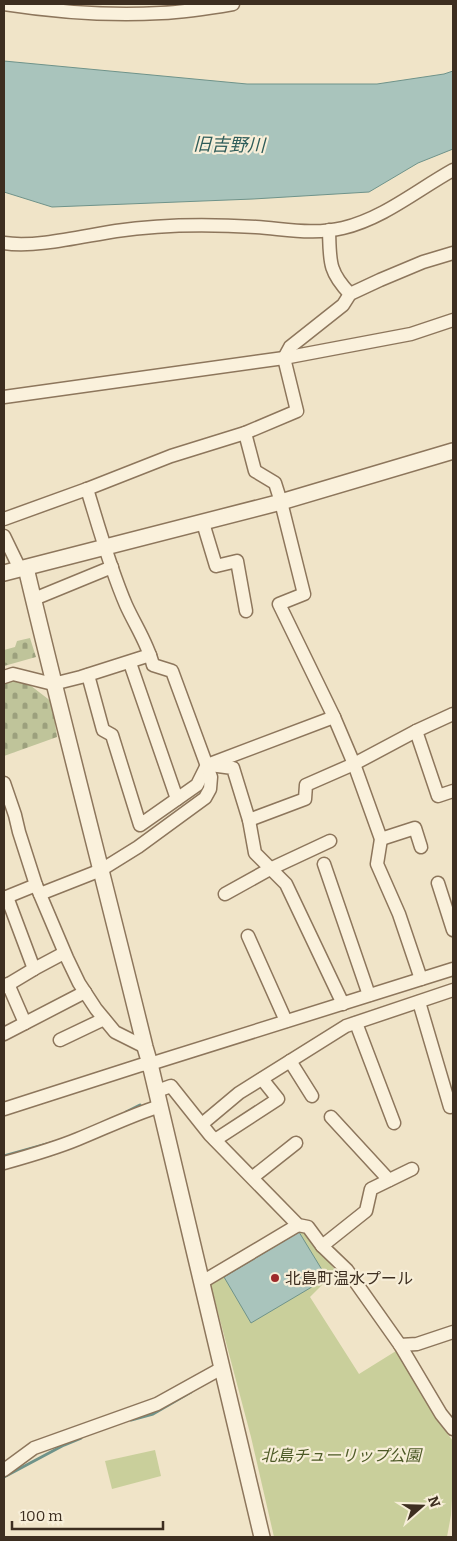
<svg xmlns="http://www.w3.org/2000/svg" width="457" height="1541" viewBox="0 0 457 1541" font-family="Bitter,'Noto Sans JP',serif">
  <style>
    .cemetery { fill: url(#cemetery-stones) }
    .park { fill: #c9cf9b }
    .water { fill: #a9c4bc; stroke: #6f938a }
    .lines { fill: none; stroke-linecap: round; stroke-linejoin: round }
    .stream { stroke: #6f938a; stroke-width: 3 }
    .minor-casing { stroke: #8d765c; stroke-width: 15 }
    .tertiary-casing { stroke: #8d765c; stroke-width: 18 }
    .minor { stroke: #faf1dc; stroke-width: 12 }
    .tertiary { stroke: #faf1dc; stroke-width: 15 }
    .poi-dot { fill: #9e2a2b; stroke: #f7eed8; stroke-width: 2 }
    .labels { text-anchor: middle; stroke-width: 4.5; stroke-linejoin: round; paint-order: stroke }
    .poi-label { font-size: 16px; fill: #3d2e20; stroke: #f7eed8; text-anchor: start }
    .park-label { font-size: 16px; font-style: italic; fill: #4d5a26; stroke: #f7eed8 }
    .water-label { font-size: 18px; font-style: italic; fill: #2f5d5a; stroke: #f7eed8 }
  </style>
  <defs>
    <pattern id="cemetery-stones" width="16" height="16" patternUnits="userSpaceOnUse" patternTransform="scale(1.25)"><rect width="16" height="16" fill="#bfc49a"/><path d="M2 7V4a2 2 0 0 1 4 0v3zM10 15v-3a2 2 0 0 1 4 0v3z" fill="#9ca07d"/></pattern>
  </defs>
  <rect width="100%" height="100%" fill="#f0e4c8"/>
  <!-- cemetery -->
  <g class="cemetery">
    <polygon points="30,638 36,657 4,666 4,650 15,647 17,641"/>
    <polygon points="22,679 52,702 57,737 4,756 4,681"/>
  </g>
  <!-- park -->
  <g class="park">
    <polygon points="303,1229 336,1271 310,1297 359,1374 396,1351 446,1432 453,1441 453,1482 451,1515 447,1537 274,1537 251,1437 210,1282"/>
    <polygon points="155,1450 161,1476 112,1489 105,1461"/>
  </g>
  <!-- water -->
  <g class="water">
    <polygon points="4,61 247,84 377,84 444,74 453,71 453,149 418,163 369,192 253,199 52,207 4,192"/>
    <polygon points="299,1232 327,1278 251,1323 224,1277"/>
  </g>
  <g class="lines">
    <!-- stream -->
    <g class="stream">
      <polyline points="126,1112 140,1105"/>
      <polyline points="4,1156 54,1142"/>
      <polyline points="131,1420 153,1414 191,1392"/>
      <polyline points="4,1477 64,1445 81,1438"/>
    </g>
    <!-- minor casing -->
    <g class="minor-casing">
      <g id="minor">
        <path d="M4,4c52,8 104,12 157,9 24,-1 49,-5 72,-9"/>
        <path d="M329,230c1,31 -1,41 21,64"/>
        <path d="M4,243c32,5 79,-7 112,-12 47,-7 94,-7 140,-4 30,2 58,8 87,1 41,-10 74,-38 110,-58"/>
        <polyline points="4,397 284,358 411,334 453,320"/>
        <polyline points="245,433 255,471 275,483 281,502 304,594 279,604 334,717 354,764 381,839 377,864 399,914 421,979"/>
        <polyline points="4,519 87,489 171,456 245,433 297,411 284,358 290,347 343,305 350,294 380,280 423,262 453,253"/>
        <polyline points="203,523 216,566 237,561 246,611"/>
        <polyline points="4,536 20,569"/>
        <polyline points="34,599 112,567"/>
        <polyline points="130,663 177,799"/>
        <polyline points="88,675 103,730 112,735 140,825 197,785 207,765 334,717"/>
        <polyline points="4,677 13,674 53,684 81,677 150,655"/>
        <polyline points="416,731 438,796 453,791"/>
        <polyline points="210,765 233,768 249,820 255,853 286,884 343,1004"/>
        <polyline points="4,783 15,815 19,832 36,885 67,958 79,983 96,1009 115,1032 145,1047"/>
        <polyline points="249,820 305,799 306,785 354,764 416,731 453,714"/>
        <polyline points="381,839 415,828 421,847"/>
        <polyline points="324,864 369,995"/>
        <polyline points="438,883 453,930"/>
        <path d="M40,894l61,-24 37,-23 67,-49 5,-9 1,-12 -39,-106 -19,-6c-5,-21 -18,-40 -27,-60 -16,-37 -27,-77 -39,-116"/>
        <polyline points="225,894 270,869 330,841"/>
        <polyline points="7,897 34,969 64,953"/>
        <polyline points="4,898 36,885"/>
        <polyline points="248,936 286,1021"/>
        <polyline points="8,984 25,1023"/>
        <polyline points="4,987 34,969"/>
        <polyline points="419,1002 450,1107"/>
        <polyline points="356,1023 394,1123"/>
        <polyline points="4,1034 85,992"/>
        <polyline points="60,1040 104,1019"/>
        <polyline points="290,1061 312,1096"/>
        <polyline points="157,1091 171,1086 210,1135 298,1225 308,1227 322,1246 347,1270 400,1345 441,1414 453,1429"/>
        <polyline points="4,1109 141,1065 150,1064 453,969"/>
        <polyline points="331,1117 389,1180"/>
        <polyline points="202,1124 239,1093 346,1026 453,990"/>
        <polyline points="215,1140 278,1099 262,1079"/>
        <path d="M4,1163c25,-7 50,-14 74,-24 27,-11 54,-24 82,-33"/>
        <polyline points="253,1177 296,1143"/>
        <polyline points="322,1246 366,1211 371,1189 412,1169"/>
        <polyline points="202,1282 298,1225"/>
        <polyline points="400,1345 417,1344 453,1332"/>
        <polyline points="4,1470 34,1448 157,1404 222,1368"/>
      </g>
    </g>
    <!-- tertiary casing -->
    <g class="tertiary-casing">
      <g id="tertiary">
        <path d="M26,568c38,160 80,319 119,479l5,17 112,473"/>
        <polyline points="4,573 281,502 453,451"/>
      </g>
    </g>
    <!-- minor -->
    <use href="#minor" class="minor"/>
    <!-- tertiary -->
    <use href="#tertiary" class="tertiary"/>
  </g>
  <!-- markers -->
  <circle class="poi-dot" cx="275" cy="1278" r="5"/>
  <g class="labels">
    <!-- poi labels -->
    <g class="poi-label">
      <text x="285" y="1284">北島町温水プール</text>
    </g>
    <!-- park labels -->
    <g class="park-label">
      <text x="341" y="1461">北島チューリップ公園</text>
    </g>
    <!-- water labels -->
    <g class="water-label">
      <text transform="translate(229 145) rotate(1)" y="6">旧吉野川</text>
    </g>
  </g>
  <!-- border -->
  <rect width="457" height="1541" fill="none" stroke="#3d2e20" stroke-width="10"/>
  <!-- north arrow -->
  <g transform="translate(422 1506) rotate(70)" stroke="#f7eed8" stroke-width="4" paint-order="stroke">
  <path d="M0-4L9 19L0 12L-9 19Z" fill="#3d2e20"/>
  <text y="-8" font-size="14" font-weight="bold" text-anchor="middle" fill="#3d2e20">N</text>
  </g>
  <!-- scale -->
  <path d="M12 1521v8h151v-8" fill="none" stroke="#3d2e20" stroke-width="2.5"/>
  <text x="20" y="1521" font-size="15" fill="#3d2e20" stroke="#f7eed8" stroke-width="4" paint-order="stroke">100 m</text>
</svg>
